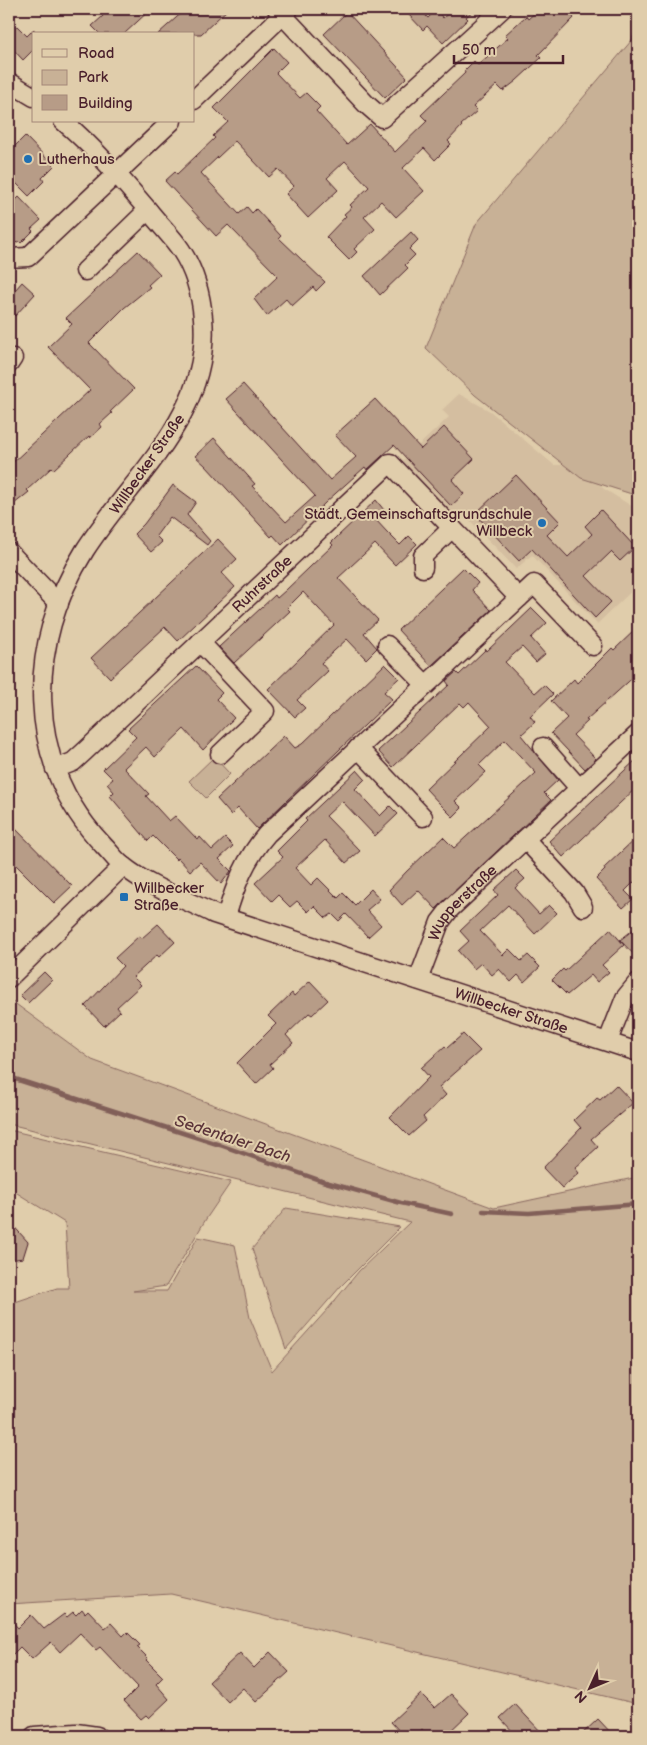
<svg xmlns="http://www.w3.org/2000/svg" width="647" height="1745" viewBox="0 0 647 1745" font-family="'Balsamiq Sans',sans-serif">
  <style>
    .built { fill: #d4bea0 }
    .green { fill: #c8b196; stroke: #896860 }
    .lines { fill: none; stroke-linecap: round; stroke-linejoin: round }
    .stream { stroke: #815e59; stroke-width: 4.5 }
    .building { fill: #b79c87; stroke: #4a1f2b }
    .minor-casing { stroke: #4a1f2b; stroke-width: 21 }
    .minor { stroke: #e0cdab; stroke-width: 18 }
    .poi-dot { fill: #1f6fb2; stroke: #e0cdab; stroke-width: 2 }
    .labels { text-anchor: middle; stroke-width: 4; stroke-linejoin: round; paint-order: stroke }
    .poi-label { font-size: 15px; fill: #4a1f2b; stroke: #e0cdab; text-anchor: start }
    .street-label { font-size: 15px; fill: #4a1f2b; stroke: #e0cdab }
    .water-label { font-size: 16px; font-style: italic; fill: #5c343a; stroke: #e0cdab }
  </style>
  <rect width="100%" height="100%" fill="#e0cdab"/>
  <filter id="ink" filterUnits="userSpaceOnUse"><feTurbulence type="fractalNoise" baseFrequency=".02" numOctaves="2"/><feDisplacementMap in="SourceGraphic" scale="10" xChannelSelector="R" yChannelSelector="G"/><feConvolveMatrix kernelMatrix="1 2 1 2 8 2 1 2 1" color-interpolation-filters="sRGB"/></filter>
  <g filter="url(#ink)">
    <!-- built -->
    <polygon class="built" points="459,394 490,411 554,465 581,465 604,489 638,510 638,585 597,624 532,555 516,569 461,511 451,516 402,461 449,417 442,410"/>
    <!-- green -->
    <g class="green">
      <polygon points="638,22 638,496 581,478 475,395 426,348 476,224 632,40"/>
      <polygon points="214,757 230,774 206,798 189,781"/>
      <polygon points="9,999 92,1060 494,1208 638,1177 638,1704 171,1594 9,1604 9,1304 57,1288 69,1288 65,1223 9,1188 9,1130 231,1182 206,1219 166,1286 133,1291 167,1291 198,1237 235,1245 250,1318 272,1371 327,1310 359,1271 410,1222 9,1124"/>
      <polygon points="286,1208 400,1227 341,1286 286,1349 252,1249"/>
    </g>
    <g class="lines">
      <!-- stream -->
      <g class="stream">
        <polyline points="9,1077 220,1145 322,1181 401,1203 452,1214"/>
        <polyline points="483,1211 529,1213 638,1204"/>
      </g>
    </g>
    <!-- building -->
    <g class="building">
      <polygon points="96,9 151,9 124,34 100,34 92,26 103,16"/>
      <polygon points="186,9 228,9 201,34 158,34"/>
      <polygon points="415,9 419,9 428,18 436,10 443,18 453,9 475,9 466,17 468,19 443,43 427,26 423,30 408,14"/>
      <polygon points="539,9 566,9 574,18 538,55 541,58 516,81 503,91 497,85 473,107 477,111 461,125 462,126 448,141 451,144 435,160 424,148 403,168 424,191 396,217 381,201 364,217 375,229 354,249 357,252 349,260 326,237 346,216 344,214 352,207 350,205 369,187 345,161 327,178 338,190 308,218 286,194 294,186 278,169 269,177 235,141 201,173 239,214 247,207 252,213 256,209 281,236 279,238 325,282 316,291 313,287 292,306 286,299 267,316 254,299 278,276 228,225 216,236 165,181 175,172 177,174 215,138 213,136 228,122 214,108 274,48 287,62 276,73 300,98 306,93 320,107 316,111 347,145 370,124 395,152 427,121 421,115 465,73 464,71 474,61 478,65 508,38 505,35 526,16 528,19"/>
      <polygon points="347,12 407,77 385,98 324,34"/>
      <polygon points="17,26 27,36 34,29 34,49 23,60 9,45 9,33"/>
      <polygon points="25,136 54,166 42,178 44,181 29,196 9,176 9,152"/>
      <polygon points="19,197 41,220 31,229 33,231 21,243 19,241 9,247 9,207"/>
      <polygon points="411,232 418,240 409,249 415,255 405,265 408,268 380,295 364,276"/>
      <polygon points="138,251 160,274 148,285 150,287 124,308 89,343 134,389 110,412 112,413 100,424 102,427 90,438 89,436 53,470 51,468 27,490 29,492 9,508 9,466 90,390 48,347 72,324 66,318"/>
      <polygon points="22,282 35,294 15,316 9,309 9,297"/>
      <polygon points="243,384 330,480 356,457 335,435 375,399 421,449 444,427 474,459 452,480 464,494 451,506 394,445 367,470 365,467 326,502 282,545 273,535 271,537 206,466 195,456 214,438 255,484 252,486 286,522 315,496 226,399"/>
      <polygon points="516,475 560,522 547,535 568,557 592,534 585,526 601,510 635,547 620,561 611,552 586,576 611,602 595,618 532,549 519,561 475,514"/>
      <polygon points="173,485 196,502 187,515 210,541 207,545 170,517 156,536 162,542 151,552 134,534 144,524"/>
      <polygon points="376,500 384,510 375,519 387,532 400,545 409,536 417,544 395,565 375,544 338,578 378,620 364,633 377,648 366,659 347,639 321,663 328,671 297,700 305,708 295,717 268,689 334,625 303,592 287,608 290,611 234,663 219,647 275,595 277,598 286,590 333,545 331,543 337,537"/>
      <polygon points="218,539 237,559 222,573 235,587 178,641 165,627 110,678 91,658"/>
      <polygon points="463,568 478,583 472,590 491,610 431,666 398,630"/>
      <polygon points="532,608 547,623 531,638 545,654 536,662 522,647 505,662 535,693 544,685 553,694 530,716 535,722 521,735 558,780 544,793 551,800 436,909 418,890 402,905 389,890 407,871 443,837 454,848 536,773 505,740 479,765 486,772 455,801 462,808 453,817 439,803 426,789 491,726 469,702 464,707 460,703 393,767 378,751 449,685 446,681 456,672 459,675 486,649 487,651"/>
      <polygon points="638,627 638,673 586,720 588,721 573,735 596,759 585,769 551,733 567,718 551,701 574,679 577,683 612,648 614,650"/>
      <polygon points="385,664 399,678 384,692 392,699 257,829 238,808 231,815 217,799 284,736 295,748 302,744"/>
      <polygon points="196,666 222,693 216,699 234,718 203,750 184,729 155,757 146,747 124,768 149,794 146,796 169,821 175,816 198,840 200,837 212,850 225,838 233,846 219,859 231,871 221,884 200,862 190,871 178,858 177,860 153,836 148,841 110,796 114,792 107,784 113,779 103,769 136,737 128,729"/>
      <polygon points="638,758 638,786 563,857 549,841"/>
      <polygon points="357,770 365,779 355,789 380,816 390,806 398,814 375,836 342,801 326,816 360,851 346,863 325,840 295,868 311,885 318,878 338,898 343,893 355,905 371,889 380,899 367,910 381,925 368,937 346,914 339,921 332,914 326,918 314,906 308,912 297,901 290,907 278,895 272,901 255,883 283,857 277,851 307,821 305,819"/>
      <polygon points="9,822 72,886 54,903 9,858"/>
      <polygon points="638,836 638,878 625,891 633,899 623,908 596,879 605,870 604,868"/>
      <polygon points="516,870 525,879 515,888 539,914 549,905 557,913 535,934 508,905 480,931 503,955 509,949 521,961 528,955 540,967 524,982 518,975 511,982 499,969 492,975 481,963 474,969 458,951 469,941 460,931 498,895 494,890"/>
      <polygon points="158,924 175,942 159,957 157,955 133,977 141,985 117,1007 120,1011 104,1026 85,1006 123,966 115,958 139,936 142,938"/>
      <polygon points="638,926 638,959 620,940"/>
      <polygon points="610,929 624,945 602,965 609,972 597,982 591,975 567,995 552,980 563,969 565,971"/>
      <polygon points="44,972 52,980 28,1003 20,995"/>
      <polygon points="310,981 328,1000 312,1015 309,1013 286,1035 293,1043 270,1064 273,1068 256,1084 237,1063 276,1024 268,1016 292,993 294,996"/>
      <polygon points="463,1034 480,1051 439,1087 446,1095 423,1117 426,1121 409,1136 390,1117 429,1077 421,1068 445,1046 447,1048"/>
      <polygon points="616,1085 633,1103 591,1139 598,1147 575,1168 579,1173 562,1188 543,1168 581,1128 574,1120 597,1098 600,1100"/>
      <polygon points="9,1221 28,1242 23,1258 9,1260"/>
      <polygon points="82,1609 85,1613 88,1610 105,1628 111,1623 123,1636 127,1632 140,1645 137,1647 148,1658 146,1660 163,1677 156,1684 169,1699 149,1718 146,1715 141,1719 124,1701 138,1687 100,1647 96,1650 80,1633 60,1652 51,1642 32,1659 20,1647 9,1658 9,1618 18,1628 31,1615 44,1629 64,1614 67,1617 73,1612 76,1615"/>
      <polygon points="270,1652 289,1672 256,1702 243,1688 228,1702 209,1682 240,1653 254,1668"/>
      <polygon points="421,1694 435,1708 451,1694 469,1713 445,1736 429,1736 422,1729 415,1736 404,1736 391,1722"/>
      <polygon points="515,1704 526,1716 545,1736 517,1736 500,1718"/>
      <polygon points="598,1719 614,1736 580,1736"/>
    </g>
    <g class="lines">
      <!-- minor casing -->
      <g class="minor-casing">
        <g id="minor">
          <polyline points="277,9 366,104 382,118 502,9"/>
          <polyline points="9,82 34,97"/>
          <polyline points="194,100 289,9"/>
          <path id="s1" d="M63,121c33,28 62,62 90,95 9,11 20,22 28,34 13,20 20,44 22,68 9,96 -71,159 -118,232 -59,94 -61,212 18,295 7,7 13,16 20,21 26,21 61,33 91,48l424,138"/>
          <polyline points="9,258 28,257 172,121"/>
          <polyline points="85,271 148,210"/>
          <polyline points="9,364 13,358"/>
          <polyline points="9,552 59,604"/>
          <polyline points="423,568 423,556 452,528"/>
          <polyline points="200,642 265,711 220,754"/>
          <polyline points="387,645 426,685"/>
          <polyline points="543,747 580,789"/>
          <polyline points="358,748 423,817"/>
          <path id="s2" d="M55,769l18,-7 11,-10 306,-289 129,135"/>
          <polyline points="525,839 574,892 583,907"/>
          <path d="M226,917c9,-31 19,-58 41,-83l267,-250 59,62"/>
          <polyline points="9,978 123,866"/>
          <path id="s3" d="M418,980l22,-58 10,-13 188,-175"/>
          <polyline points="608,1041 625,998 638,982"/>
          <polyline points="34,1736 76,1733 97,1736"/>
        </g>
      </g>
      <!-- minor -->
      <use href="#minor" class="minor"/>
    </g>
  </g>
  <!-- markers -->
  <g class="poi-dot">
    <circle cx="28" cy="159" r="5"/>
    <circle cx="542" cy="523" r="5"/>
    <rect x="119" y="892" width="10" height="10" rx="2.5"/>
  </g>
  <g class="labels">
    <!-- poi labels -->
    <g class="poi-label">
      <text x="38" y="164">Lutherhaus</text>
      <text x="532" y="519" text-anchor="end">Städt. Gemeinschaftsgrundschule<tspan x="532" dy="17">Willbeck</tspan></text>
      <text x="134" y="893">Willbecker<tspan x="134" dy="17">Straße</tspan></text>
    </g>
    <!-- street labels -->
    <g class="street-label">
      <text transform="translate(147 464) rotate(-55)" y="5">Willbecker Straße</text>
      <text dy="5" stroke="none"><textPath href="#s2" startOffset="279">Ruhrstraße</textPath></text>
      <text dy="5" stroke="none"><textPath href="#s3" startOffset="91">Wupperstraße</textPath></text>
      <text dy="5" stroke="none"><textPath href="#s1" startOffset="1278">Willbecker Straße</textPath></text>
    </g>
    <!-- water labels -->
    <g class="water-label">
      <text transform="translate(233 1138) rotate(18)" y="6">Sedentaler Bach</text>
    </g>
  </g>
  <!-- margin -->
  <rect width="647" height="1745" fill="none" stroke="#e0cdab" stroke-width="30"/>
  <rect x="15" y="15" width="617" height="1715" fill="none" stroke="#4a1f2b" stroke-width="2" filter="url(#ink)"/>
  <!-- legend -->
  <rect x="32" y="32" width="162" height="90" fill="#e0cdab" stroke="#a48778"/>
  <rect x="42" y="49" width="25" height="8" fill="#e0cdab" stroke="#a48778"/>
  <text x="78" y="58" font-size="15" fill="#4a1f2b">Road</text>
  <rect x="42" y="70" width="25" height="15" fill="#c8b196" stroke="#a48778"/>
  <text x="78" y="82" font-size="15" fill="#4a1f2b">Park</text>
  <rect x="42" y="95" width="25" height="15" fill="#b79c87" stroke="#a48778"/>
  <text x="78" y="108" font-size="15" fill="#4a1f2b">Building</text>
  <!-- north arrow -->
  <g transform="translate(590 1688) rotate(226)" stroke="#e0cdab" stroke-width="4" paint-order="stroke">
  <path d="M0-4L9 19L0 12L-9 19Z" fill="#4a1f2b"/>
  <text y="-8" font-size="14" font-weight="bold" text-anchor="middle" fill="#4a1f2b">N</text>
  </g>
  <!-- scale -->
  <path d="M454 55v8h109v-8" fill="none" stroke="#4a1f2b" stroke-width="2.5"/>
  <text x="462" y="55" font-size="15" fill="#4a1f2b" stroke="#e0cdab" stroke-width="4" paint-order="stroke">50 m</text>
</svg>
